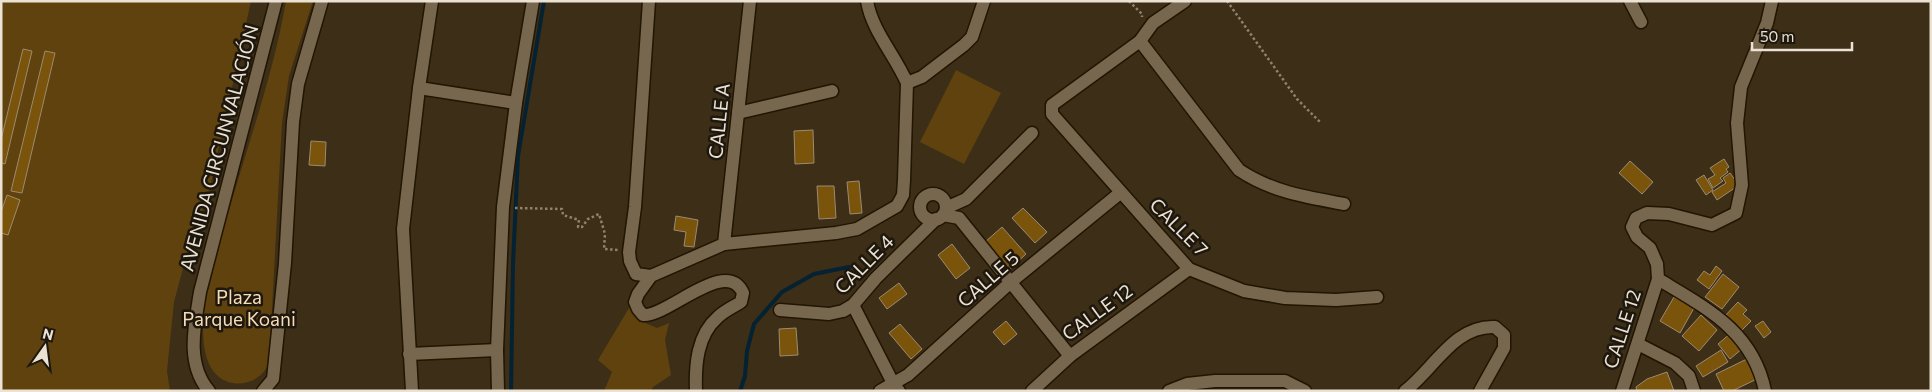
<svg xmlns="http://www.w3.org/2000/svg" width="1932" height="392" viewBox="0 0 1932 392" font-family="Commissioner,sans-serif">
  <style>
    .green { fill: #5f420e }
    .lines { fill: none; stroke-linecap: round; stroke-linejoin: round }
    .stream { stroke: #052233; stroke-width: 4 }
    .building { fill: #7b540b; stroke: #9c8a72 }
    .minor-casing { stroke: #221501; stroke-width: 15 }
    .path { stroke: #8f8370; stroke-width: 2.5; stroke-dasharray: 2.5 2.5; stroke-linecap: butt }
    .minor { stroke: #77674f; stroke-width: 12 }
    .labels { text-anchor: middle; stroke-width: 5; stroke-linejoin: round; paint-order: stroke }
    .street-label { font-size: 19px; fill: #ebe2d4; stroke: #1d170d }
    .park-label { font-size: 19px; fill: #f7ddb5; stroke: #1d170d }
  </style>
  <rect width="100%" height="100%" fill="#3c2e17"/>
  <!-- green -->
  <g class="green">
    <polygon points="1,1 251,1 208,197 192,235 174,302 167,371 170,391 1,391"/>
    <path d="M286,1h27l-24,75 -7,47 -12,223c0,5 0,13 -2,19 -7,15 -26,23 -42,16 -27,-11 -24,-54 -21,-79 4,-33 17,-67 26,-99 20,-67 43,-133 55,-202z"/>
    <polygon points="956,70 1001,93 964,164 920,142"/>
    <polygon points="632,303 643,322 657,328 669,323 665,340 671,375 653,387 651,391 604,391 612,372 598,360"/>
  </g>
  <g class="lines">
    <!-- stream -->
    <g class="stream">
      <polyline points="511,391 513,263 518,156 544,1"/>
      <polyline points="740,391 745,376 747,351 754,324 782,292 814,274 849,267"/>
    </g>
  </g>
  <!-- building -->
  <g class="building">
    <polygon points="23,49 32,51 5,164 1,163 1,140"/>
    <polygon points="45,51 55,53 22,193 11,191"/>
    <polygon points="813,130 814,163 795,164 794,131"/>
    <polygon points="311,141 326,142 325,166 309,165"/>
    <polygon points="1724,159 1729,167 1726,169 1728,172 1720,178 1723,181 1713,188 1708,179 1715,175 1710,168"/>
    <polygon points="1630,161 1653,182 1642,194 1619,173"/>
    <polygon points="1730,173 1739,185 1717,200 1712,192 1726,183 1723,178"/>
    <polygon points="1704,175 1713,190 1706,195 1696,180"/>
    <polygon points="859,181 862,213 850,214 847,182"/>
    <polygon points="817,186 834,186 836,218 819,219"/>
    <polygon points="7,195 20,200 8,235 1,233 1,212"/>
    <polygon points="1023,208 1047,232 1035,243 1012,218"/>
    <polygon points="676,216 698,220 694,247 684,246 686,232 674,230"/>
    <polygon points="1002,227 1026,254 1010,269 985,242"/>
    <polygon points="952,244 970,268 956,279 938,255"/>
    <polygon points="1716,266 1722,271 1709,289 1697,280 1704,271 1710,275"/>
    <polygon points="1723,274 1739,287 1722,309 1705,297"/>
    <polygon points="899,283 907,294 887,309 879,298"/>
    <polygon points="1674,297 1694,308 1680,333 1660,321"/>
    <polygon points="1738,302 1747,310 1743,314 1751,321 1740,332 1724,317"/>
    <polygon points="1701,315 1717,330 1699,351 1682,336"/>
    <polygon points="1006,321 1017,334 1004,345 993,332"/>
    <polygon points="1763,321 1771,332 1764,338 1755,326"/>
    <polygon points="900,324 922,349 911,359 889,333"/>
    <polygon points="796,328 798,355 780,356 779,329"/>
    <polygon points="1731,333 1743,348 1730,359 1718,344"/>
    <polygon points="1721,350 1728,362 1703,377 1696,366"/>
    <polygon points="1749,358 1759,378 1732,391 1724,391 1716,374"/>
    <polygon points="1667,372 1674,391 1637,391 1636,387 1647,379"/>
  </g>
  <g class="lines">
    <!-- minor casing -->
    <g class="minor-casing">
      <g id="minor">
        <polyline points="649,1 635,207 629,252 630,261 636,274 651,276"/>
        <polyline points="1185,1 1153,23 1140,41 1052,105 1052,114 1189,269 1244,291 1285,298 1336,300 1377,297"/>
        <polyline points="1630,1 1641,22"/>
        <path d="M1140,41l99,129c33,22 67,27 105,34"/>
        <polyline points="907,83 922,77 964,45 972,37 984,1"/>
        <polyline points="419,88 516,103"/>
        <polyline points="738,113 832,91"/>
        <circle cx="933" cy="207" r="13"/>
        <polyline points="946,208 966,199 1032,133"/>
        <polyline points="943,215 959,218 1070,356"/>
        <polyline points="724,244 750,1"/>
        <path d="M1658,279c48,29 95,52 107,112"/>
        <polyline points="853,305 893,383 899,391"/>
        <polyline points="780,310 829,314 843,311 853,305 876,278 936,219"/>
        <polyline points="1638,344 1675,363 1689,376 1694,391"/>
        <polyline points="409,354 497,350"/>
        <path d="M209,391c-24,-28 -14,-67 -9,-99l76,-291"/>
        <polyline points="263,391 273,379 285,263 293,122 298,84 322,1"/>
        <polyline points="412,391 403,229 419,88 432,1"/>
        <polyline points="498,391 497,350 503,207 516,103 533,1"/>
        <path d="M696,391c-1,-26 1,-56 22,-74 6,-6 15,-10 23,-15l2,-9c-17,-37 -75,24 -100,22l-5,-6 -3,-7 3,-8 13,-18 73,-32 112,-11 21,-4 40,-23 6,-11 1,-15 3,-97c-12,-28 -35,-52 -40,-82"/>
        <polyline points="880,391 908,375 1012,281 1120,193"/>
        <polyline points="1032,391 1070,356 1189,269"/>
        <polyline points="1169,391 1187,384 1215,381 1285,381 1305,391"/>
        <path d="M1405,391c29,-22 49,-66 90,-64l9,8v13l-24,43"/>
        <polyline points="1622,391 1658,279 1657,264 1650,248 1637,237 1632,227 1636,218 1647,213 1669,214 1712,225 1736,213 1742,185 1737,123 1741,87 1767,23 1772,1"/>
      </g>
    </g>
    <!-- path -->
    <g class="path">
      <polyline points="1129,1 1142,14 1142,17"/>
      <polyline points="1227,1 1297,99 1321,123"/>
      <polyline points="515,208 562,209 563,215 579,220 578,227 582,227 588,219 599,214 605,234 604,249 618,250"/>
    </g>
    <!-- minor -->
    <use href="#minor" class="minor"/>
  </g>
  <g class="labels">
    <!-- street labels -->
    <g class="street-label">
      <text transform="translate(719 121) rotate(-84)" y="7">CALLE A</text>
      <text transform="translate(219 148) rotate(-75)" y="7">AVENIDA CIRCUNVALACIÓN</text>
      <text transform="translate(1179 227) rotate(45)" y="7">CALLE 7</text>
      <text transform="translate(864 264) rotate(-45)" y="7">CALLE 4</text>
      <text transform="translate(988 279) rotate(-41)" y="7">CALLE 5</text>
      <text transform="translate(1097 312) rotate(-36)" y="7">CALLE 12</text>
      <text transform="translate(1622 329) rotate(-72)" y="7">CALLE 12</text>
    </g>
    <!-- park labels -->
    <g class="park-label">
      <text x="239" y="304">Plaza<tspan x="239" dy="22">Parque Koani</tspan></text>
    </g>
  </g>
  <!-- border -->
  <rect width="1932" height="392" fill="none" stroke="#ebe2d4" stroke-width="5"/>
  <!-- north arrow -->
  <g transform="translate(45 347) rotate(14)" stroke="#1d170d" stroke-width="4" paint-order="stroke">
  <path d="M0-4L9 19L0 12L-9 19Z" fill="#ebe2d4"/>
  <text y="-8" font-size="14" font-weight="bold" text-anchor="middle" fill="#ebe2d4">N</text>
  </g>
  <!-- scale -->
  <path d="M1752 42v8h100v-8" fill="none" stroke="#ebe2d4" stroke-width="2.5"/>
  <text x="1760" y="42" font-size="15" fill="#ebe2d4" stroke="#1d170d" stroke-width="4" paint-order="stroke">50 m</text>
</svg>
